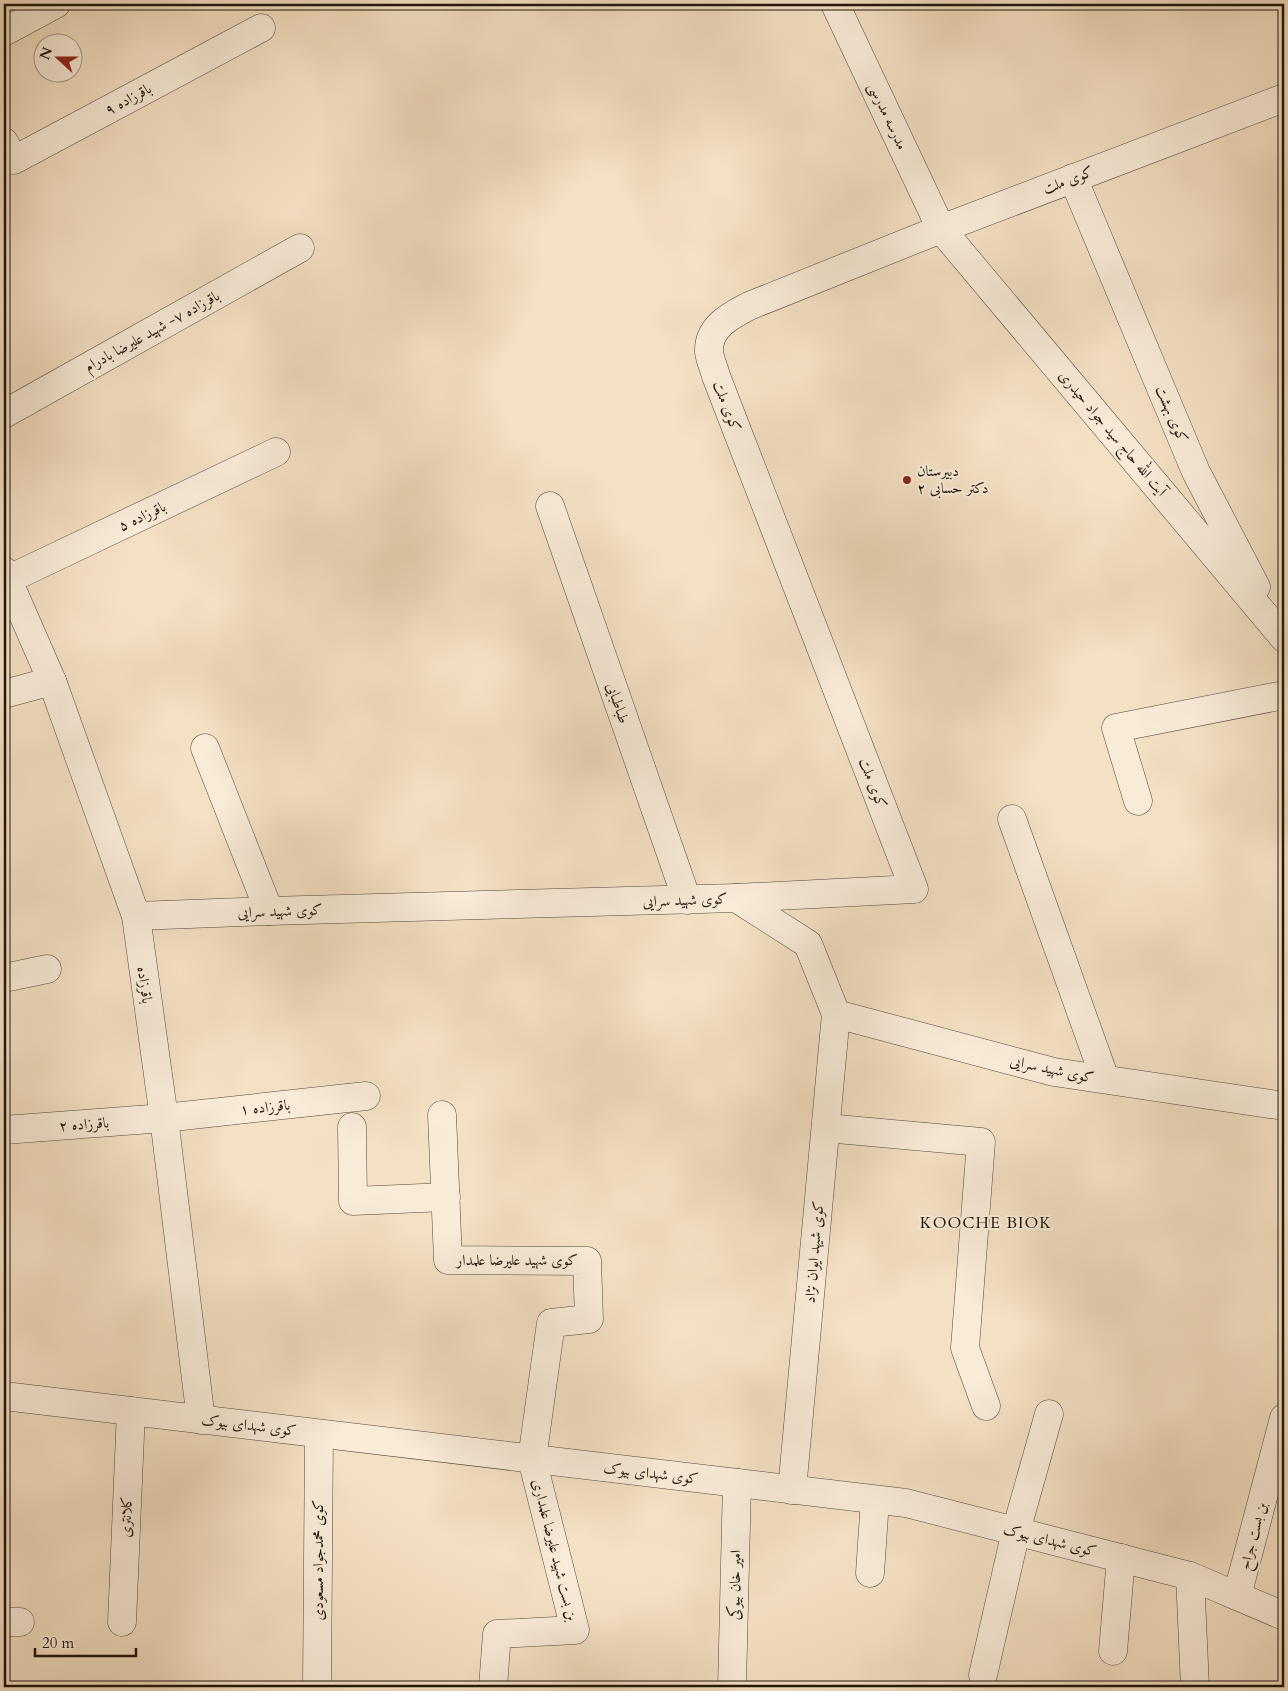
<svg xmlns="http://www.w3.org/2000/svg" width="1288" height="1691" viewBox="0 0 1288 1691" font-family="Cardo,Amiri,serif">
  <style>
    .lines { fill: none; stroke-linecap: round; stroke-linejoin: round }
    .minor-casing { stroke: #54483a; stroke-width: 29 }
    .minor { stroke: #f8ebd8; stroke-width: 28 }
    .poi-dot { fill: #8f2418; stroke: #f8ebd8; stroke-width: 2 }
    .labels { text-anchor: middle; stroke-width: 4; stroke-linejoin: round; paint-order: stroke }
    .street-label { font-size: 15px; fill: #1f160c; stroke: #f8ebd8 }
    .poi-label { font-size: 15px; fill: #1f160c; stroke: #f8ebd8; text-anchor: start }
    .neighbourhood-label { font-size: 16px; letter-spacing: 1px; fill: #1f160c; stroke: #f8ebd8 }
  </style>
  <rect width="100%" height="100%" fill="#f4e0c3"/>
  <filter id="stains"><feTurbulence type="fractalNoise" baseFrequency=".004" numOctaves="4"/><feColorMatrix values="0 0 0 0 .2 0 0 0 0 .09 0 0 0 0 .02 0 0 0 .5 -.17"/></filter>
  <radialGradient id="worn" r=".72"><stop offset=".6" stop-color="#630" stop-opacity="0"/><stop offset="1" stop-color="#630" stop-opacity=".3"/></radialGradient>
  <g class="lines">
    <!-- minor casing -->
    <g class="minor-casing">
      <g id="minor">
        <polyline points="835,4 941,229 1284,638"/>
        <polyline points="4,32 56,4"/>
        <polyline points="4,142 14,160 261,28"/>
        <polyline points="1073,178 1196,472 1256,587"/>
        <polyline points="4,414 300,248"/>
        <polyline points="550,506 687,900"/>
        <polyline points="4,571 52,681 136,916 164,1118 201,1420"/>
        <polyline points="7,580 276,452"/>
        <polyline points="4,694 52,681"/>
        <polyline points="205,748 269,911"/>
        <polyline points="1138,801 1116,728 1284,695"/>
        <polyline points="1012,819 1105,1079"/>
        <path d="M736,898l178,-9 -198,-513c-2,-8 -6,-16 -7,-24 -1,-25 21,-36 40,-46l192,-77 343,-131"/>
        <polyline points="136,916 269,911 736,898 808,944 836,1014 1054,1072 1284,1106"/>
        <polyline points="4,978 47,969"/>
        <polyline points="442,1115 448,1260 587,1261 589,1319 551,1323 532,1459 575,1630 497,1634 493,1687"/>
        <polyline points="352,1127 353,1201 446,1197"/>
        <polyline points="826,1128 981,1142 965,1348 986,1406"/>
        <polyline points="4,1130 164,1118 366,1096"/>
        <polyline points="4,1396 906,1503 1190,1576 1284,1616"/>
        <polyline points="792,1490 836,1014"/>
        <polyline points="870,1573 875,1500"/>
        <polyline points="1190,1576 1195,1687"/>
        <polyline points="1237,1596 1284,1418"/>
        <polyline points="4,1622 20,1622"/>
        <polyline points="122,1622 131,1411"/>
        <polyline points="1113,1651 1121,1558"/>
        <polyline points="983,1675 1016,1531 1049,1414"/>
        <polyline points="317,1687 319,1434"/>
        <polyline points="732,1687 737,1483"/>
      </g>
    </g>
    <!-- minor -->
    <use href="#minor" class="minor"/>
  </g>
  <!-- markers -->
  <circle class="poi-dot" cx="907" cy="480" r="5"/>
  <g class="labels">
    <!-- street labels -->
    <g class="street-label">
      <text transform="translate(128 99) rotate(-28)" y="5">باقرزاده ۹</text>
      <text transform="translate(888 116) rotate(65)" y="5">مدرسه مدرسی</text>
      <text transform="translate(1068 180) rotate(-21)" y="5">کوی ملت</text>
      <text transform="translate(152 331) rotate(-29)" y="5">باقرزاده ۷- شهید علیرضا بادرام</text>
      <text transform="translate(727 406) rotate(69)" y="5">کوی ملت</text>
      <text transform="translate(1172 414) rotate(67)" y="5">کوی بهشت</text>
      <text transform="translate(1113 433) rotate(50)" y="5">آیت الله حاج سید جواد حیدری</text>
      <text transform="translate(142 516) rotate(-25)" y="5">باقرزاده ۵</text>
      <text transform="translate(618 703) rotate(71)" y="5">طباطبایی</text>
      <text transform="translate(873 783) rotate(69)" y="5">کوی ملت</text>
      <text transform="translate(685 900) rotate(-2)" y="5">کوی شهید سرایی</text>
      <text transform="translate(280 911) rotate(-2)" y="5">کوی شهید سرایی</text>
      <text transform="translate(145 985) rotate(82)" y="5">باقرزاده</text>
      <text transform="translate(1052 1069) rotate(12)" y="5">کوی شهید سرایی</text>
      <text transform="translate(265 1107) rotate(-6)" y="5">باقرزاده ۱</text>
      <text transform="translate(84 1124) rotate(-4)" y="5">باقرزاده ۲</text>
      <text transform="translate(814 1252) rotate(-85)" y="5">کوی شیهد ایوان نژاد</text>
      <text x="517" y="1265">کوی شهید علیرضا علمدار</text>
      <text transform="translate(249 1425) rotate(7)" y="5">کوی شهدای بیوک</text>
      <text transform="translate(651 1473) rotate(7)" y="5">کوی شهدای بیوک</text>
      <text transform="translate(126 1517) rotate(-88)" y="5">کلانتری</text>
      <text transform="translate(1253 1536) rotate(-75)" y="5">بن بست جراح</text>
      <text transform="translate(1050 1540) rotate(14)" y="5">کوی شهدای بیوک</text>
      <text transform="translate(555 1550) rotate(76)" y="5">بن بست شهید علیرضا علمداری</text>
      <text transform="translate(318 1560) rotate(-90)" y="5">کوی محمدجواد مسعودی</text>
      <text transform="translate(735 1585) rotate(-89)" y="5">امیر خان بیوکی</text>
    </g>
    <!-- poi labels -->
    <g class="poi-label">
      <text x="917" y="476">دبیرستان<tspan x="917" dy="17">دکتر حسابی ۲</tspan></text>
    </g>
    <!-- neighbourhood labels -->
    <g class="neighbourhood-label">
      <text x="986" y="1228">KOOCHE BIOK</text>
    </g>
  </g>
  <!-- margin -->
  <rect width="1288" height="1691" fill="none" stroke="#f4e0c3" stroke-width="20"/>
  <rect x="5" y="5" width="1278" height="1681" fill="none" stroke="#1f160c" stroke-width="2.5"/>
  <rect x="10" y="10" width="1268" height="1671" fill="none" stroke="#1f160c"/>
  <!-- north arrow -->
  <g transform="translate(58 58) rotate(291)"><circle r="24" fill="#f8ebd8" stroke="#a19686"/>
  <path d="M0-4L9 19L0 12L-9 19Z" fill="#8f2418"/>
  <text y="-8" font-size="14" font-weight="bold" text-anchor="middle" fill="#1f160c">N</text>
  </g>
  <!-- scale -->
  <path d="M35 1648v8h101v-8" fill="none" stroke="#1f160c" stroke-width="2.5"/>
  <text x="42" y="1648" font-size="15" fill="#1f160c" stroke="#f8ebd8" stroke-width="4" paint-order="stroke">20 m</text>
  <rect width="100%" height="100%" filter="url(#stains)"/>
  <rect width="100%" height="100%" fill="url(#worn)"/>
</svg>
